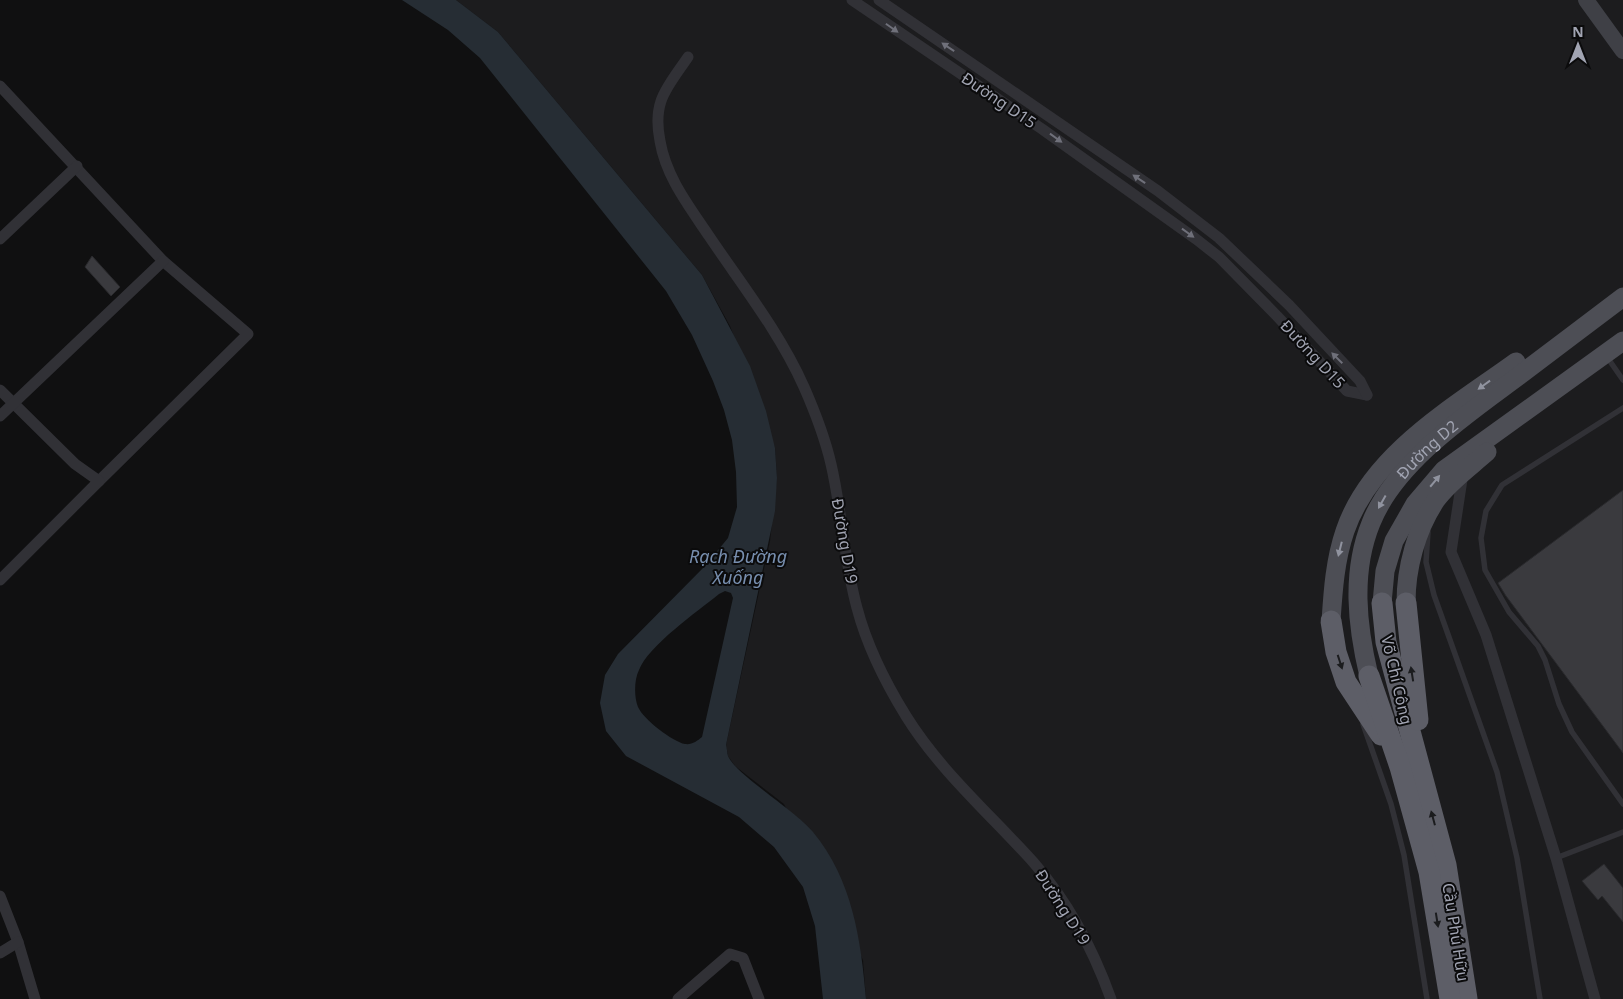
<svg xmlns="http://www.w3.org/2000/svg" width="1623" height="999" viewBox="0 0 1623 999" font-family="'Noto Sans',sans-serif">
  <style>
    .built { fill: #1c1c1e }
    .water { fill: #262d34; fill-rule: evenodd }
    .building { fill: #3a3a3e; stroke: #2a2a2d }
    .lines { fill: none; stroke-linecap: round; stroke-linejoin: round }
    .lane { stroke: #313136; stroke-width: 5.5 }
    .street { stroke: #313136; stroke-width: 11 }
    .secondary { stroke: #3f4046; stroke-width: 16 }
    .primary { stroke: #4d4e55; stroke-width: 19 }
    .highway { stroke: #5d5e67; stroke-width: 21 }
    .oneway { fill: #6f707a }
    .oneway2 { fill: #90939f }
    .oneway3 { fill: #1b1c1e }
    .labels { text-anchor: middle; stroke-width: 4; stroke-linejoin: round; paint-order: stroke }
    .street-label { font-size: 16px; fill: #a1a4b2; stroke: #0b0b0c }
    .water-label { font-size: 18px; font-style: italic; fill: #778eae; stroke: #0b0b0c }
  </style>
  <rect width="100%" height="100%" fill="#101011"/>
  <!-- built -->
  <polygon class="built" points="456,0 1623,0 1623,999 866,999 863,960 784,804 735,766 728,756 726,745 770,541 777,478 775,448 730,326 702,275 498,32"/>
  <!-- water -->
  <path class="water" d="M402,0h54l42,32 204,243 48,91 16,45 9,37 2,30 -2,33 -49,234c1,3 1,8 2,11 8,19 67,54 85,76 39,47 48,107 53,167h-43l-8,-73 -12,-39 -29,-40 -35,-30 -113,-61 -20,-25 -6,-28 5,-28 13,-21 86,-87 24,-29 9,-31 -1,-35 -4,-32 -8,-30 -11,-29 -21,-46 -26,-44 -186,-233 -32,-28zM725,591l6,2 2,5 -31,139c-5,4 -10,8 -17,7 -12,-2 -42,-25 -47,-37 -4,-10 -4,-27 1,-37 9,-24 59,-59 80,-76z"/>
  <!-- building -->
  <g class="building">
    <polygon points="92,256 120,287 111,296 85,267"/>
    <polygon points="1623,490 1623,753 1506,596 1498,583"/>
    <polygon points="1604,864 1623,888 1623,922 1602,896 1598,900 1582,881"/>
  </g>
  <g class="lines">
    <!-- lane -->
    <g class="lane">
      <polyline points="1607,357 1623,380"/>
      <polyline points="1623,408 1502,485 1486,511 1481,538 1485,570 1509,612 1538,646 1545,660 1559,704 1572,732 1623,804"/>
      <polyline points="1428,532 1426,562 1434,595 1497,772 1517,858 1540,999"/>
      <polyline points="1363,724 1391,804 1404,855 1427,999"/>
      <polyline points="1556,858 1623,832"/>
    </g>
    <!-- street -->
    <g class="street">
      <polyline points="852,0 1042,129 1196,239 1219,257 1277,316 1347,391 1367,395"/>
      <polyline points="879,0 1158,191 1219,238 1289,305 1360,381 1367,395"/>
      <path d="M688,57c-21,31 -36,44 -28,84 6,36 29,65 49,95 33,49 71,97 95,151 11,25 21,51 27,77 11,47 13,97 26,144 10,38 28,74 49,108 34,55 85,99 128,147 35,40 59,86 77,136"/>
      <polyline points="0,86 163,261 248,334 99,481"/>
      <polyline points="0,239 77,166"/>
      <polyline points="0,390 75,464 99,481 0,580"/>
      <polyline points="0,416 163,261"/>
      <polyline points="1463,473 1451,552 1486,635 1556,858 1595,999"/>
      <polyline points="0,896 18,942 35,999"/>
      <polyline points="0,953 18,942"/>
      <polyline points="678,999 730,954 743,958 759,999"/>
    </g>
    <!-- secondary -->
    <polyline class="secondary" points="1586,0 1623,51"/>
    <!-- primary -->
    <g class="primary">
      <polyline points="1382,603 1385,571 1394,541 1415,504 1444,470 1623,341"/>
      <path d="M1406,603c0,-35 10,-73 30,-103 13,-18 34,-33 51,-48"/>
      <path d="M1331,621c2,-30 4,-61 14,-90 26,-77 109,-124 171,-169"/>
      <path id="s1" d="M1369,676c-12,-50 -18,-104 2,-153 24,-61 98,-110 149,-148 34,-26 69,-52 103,-78"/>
    </g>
    <!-- highway -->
    <g class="highway">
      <polyline points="1382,603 1386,642 1446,865 1467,999"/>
      <polyline points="1406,603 1418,720"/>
      <polyline points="1331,621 1336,652 1346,682 1381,735"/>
      <polyline points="1369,676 1400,767 1429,872 1450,999"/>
    </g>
  </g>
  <!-- one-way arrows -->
  <defs><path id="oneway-solid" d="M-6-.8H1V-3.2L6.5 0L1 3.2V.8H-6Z" transform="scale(1.25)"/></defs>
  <g class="oneway">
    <use href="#oneway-solid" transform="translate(892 28) rotate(35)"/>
    <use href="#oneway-solid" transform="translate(948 47) rotate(-146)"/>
    <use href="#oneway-solid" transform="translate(1056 138) rotate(36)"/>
    <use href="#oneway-solid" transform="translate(1139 179) rotate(-146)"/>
    <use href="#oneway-solid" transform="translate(1188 233) rotate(36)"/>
    <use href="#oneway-solid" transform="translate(1337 358) rotate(-135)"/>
  </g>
  <g class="oneway2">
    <use href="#oneway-solid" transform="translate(1484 385) rotate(144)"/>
    <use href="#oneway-solid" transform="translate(1435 481) rotate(-50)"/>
    <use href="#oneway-solid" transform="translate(1382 502) rotate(119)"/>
    <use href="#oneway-solid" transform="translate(1340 549) rotate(104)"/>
  </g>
  <g class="oneway3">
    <use href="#oneway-solid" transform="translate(1340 662) rotate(72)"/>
    <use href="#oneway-solid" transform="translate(1412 674) rotate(-99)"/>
    <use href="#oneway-solid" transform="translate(1433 818) rotate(-105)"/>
    <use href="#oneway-solid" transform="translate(1437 920) rotate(81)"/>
  </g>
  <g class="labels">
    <!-- street labels -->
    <g class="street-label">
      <text transform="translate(999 100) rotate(34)" y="6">Đường D15</text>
      <text transform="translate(1313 354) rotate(47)" y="6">Đường D15</text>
      <text dy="6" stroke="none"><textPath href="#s1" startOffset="249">Đường D2</textPath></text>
      <text transform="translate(845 541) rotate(80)" y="6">Đường D19</text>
      <text transform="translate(1397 680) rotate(77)" y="6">Võ Chí Công</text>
      <text transform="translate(1063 907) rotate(57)" y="6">Đường D19</text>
      <text transform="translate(1456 932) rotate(81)" y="6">Cầu Phú Hữu</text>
    </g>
    <!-- water labels -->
    <g class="water-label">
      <text x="738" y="563">Rạch Đường<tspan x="738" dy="21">Xuống</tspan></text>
    </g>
  </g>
  <!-- north arrow -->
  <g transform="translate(1578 45)" stroke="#0b0b0c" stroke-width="4" paint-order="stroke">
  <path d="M0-4L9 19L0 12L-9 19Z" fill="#a1a4b2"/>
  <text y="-8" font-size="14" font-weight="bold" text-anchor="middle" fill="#a1a4b2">N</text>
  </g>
</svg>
